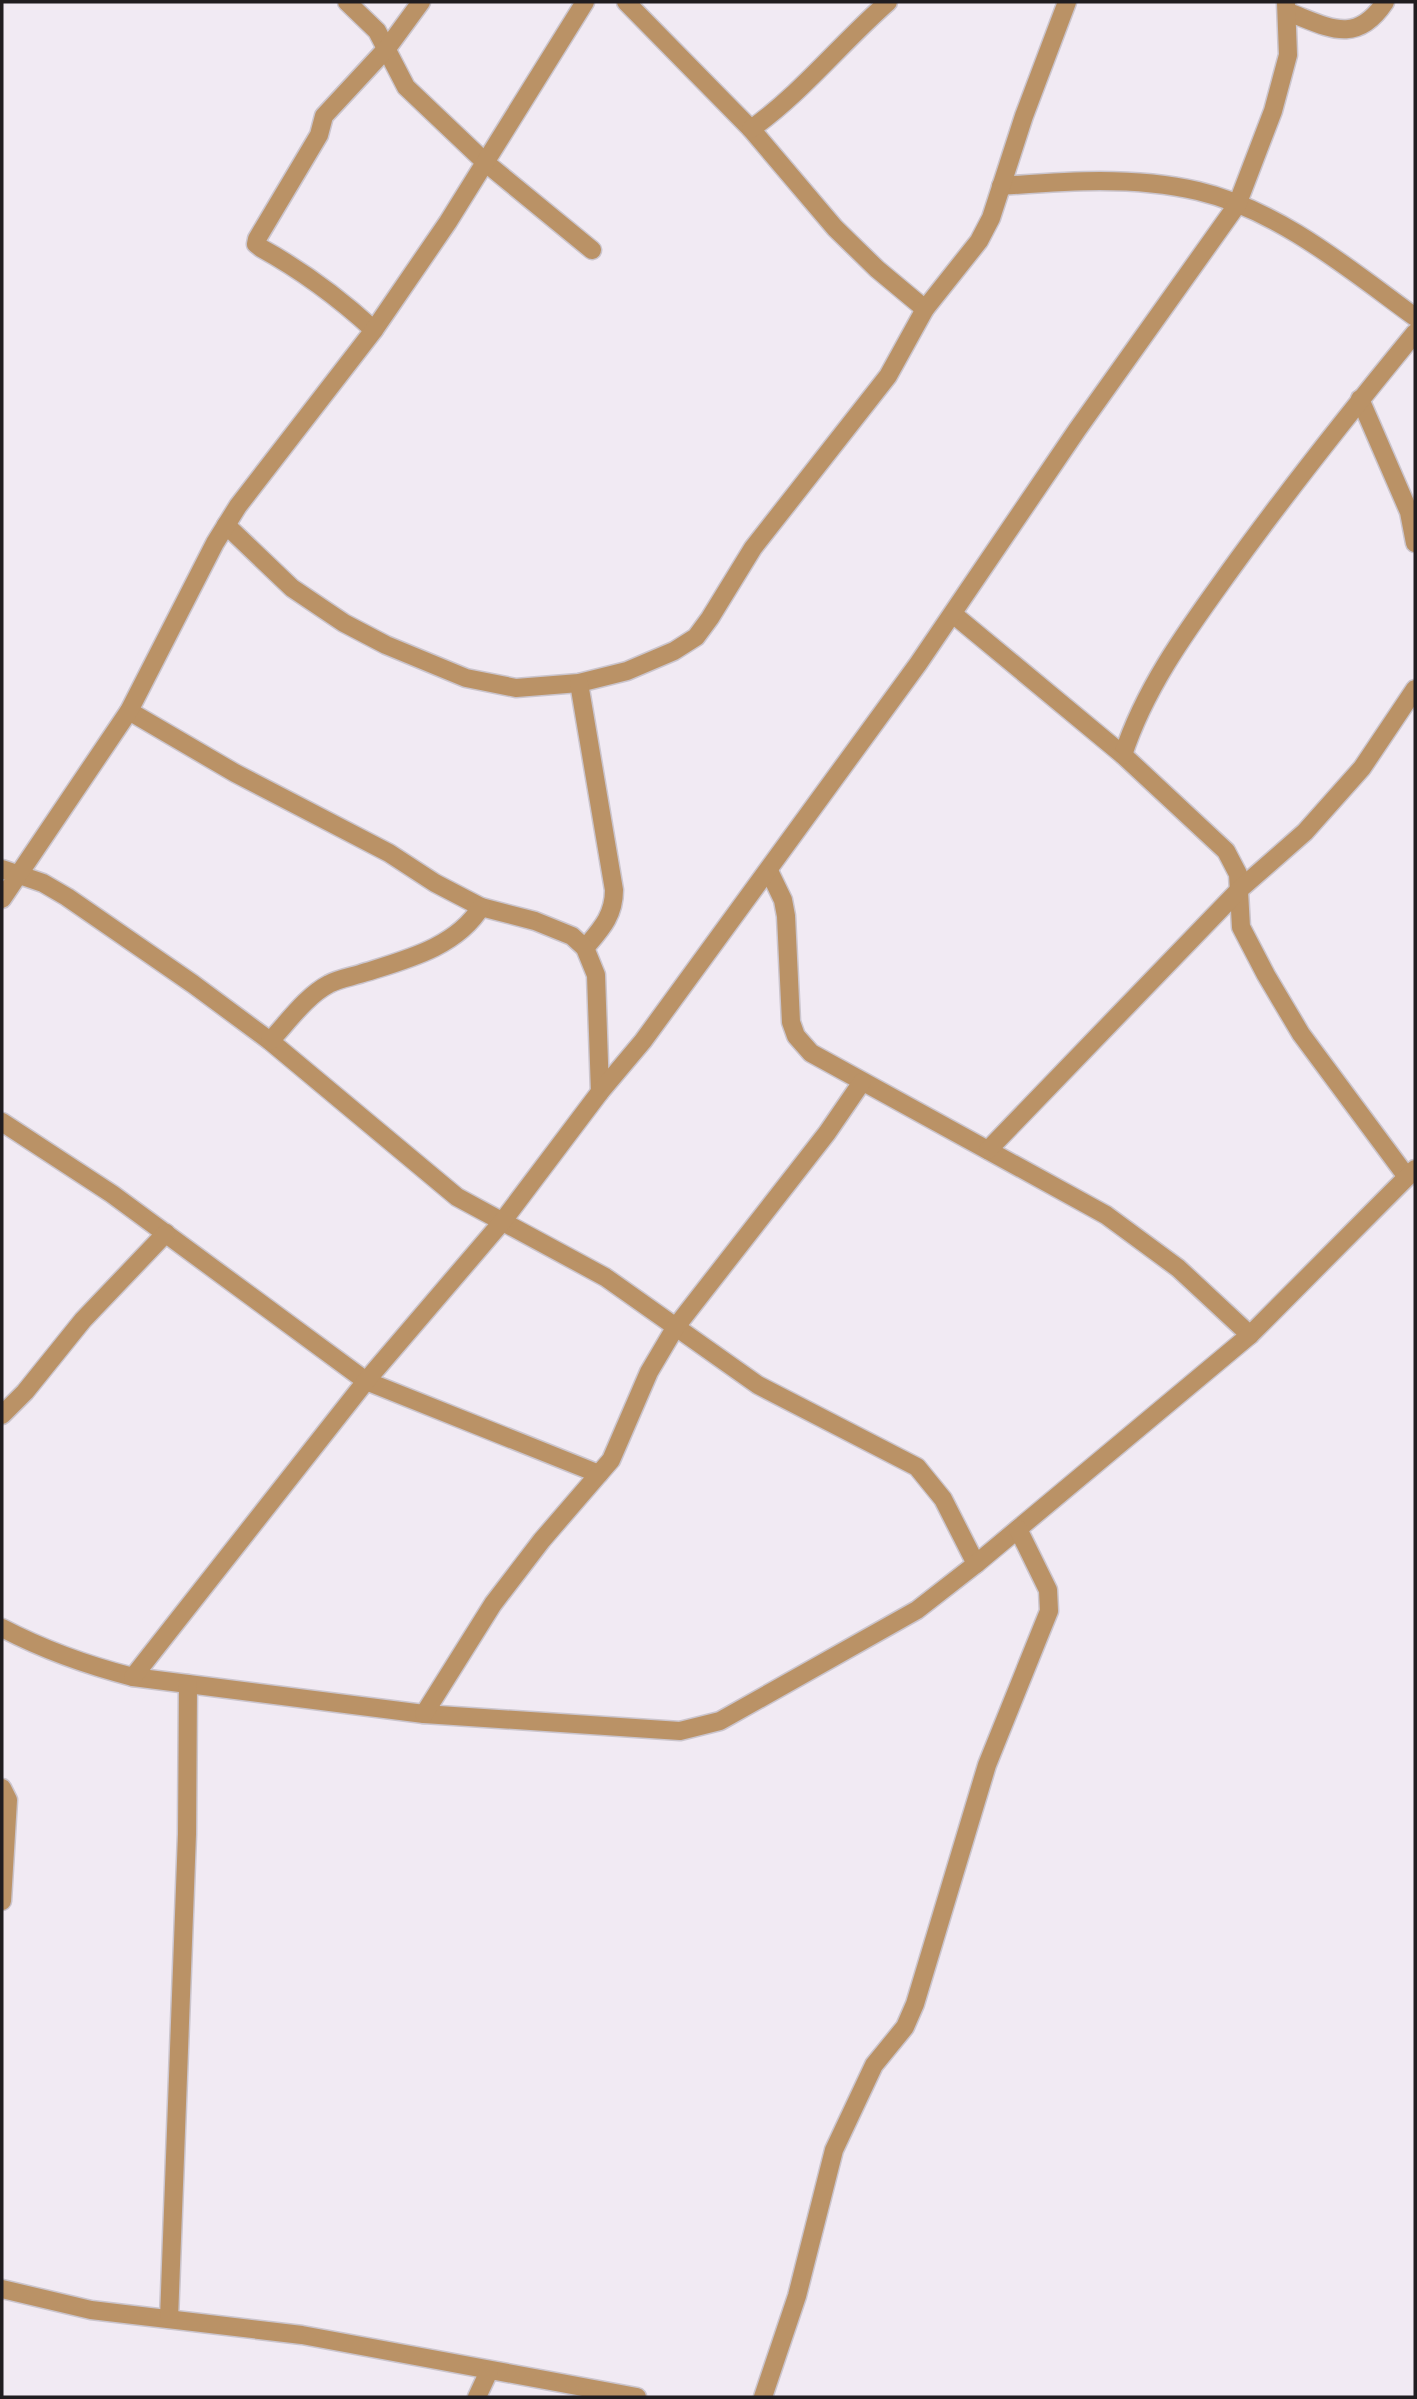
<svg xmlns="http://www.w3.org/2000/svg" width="1417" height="2399" viewBox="0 0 1417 2399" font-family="Poppins,sans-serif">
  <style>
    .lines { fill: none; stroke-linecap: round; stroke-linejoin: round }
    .street-casing { stroke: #cbc5cd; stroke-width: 21 }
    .street { stroke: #ba9266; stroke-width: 18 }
  </style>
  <rect width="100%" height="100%" fill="#f1eaf3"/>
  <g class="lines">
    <!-- street casing -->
    <g class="street-casing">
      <g id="street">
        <polyline points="347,2 377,31 406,87 486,163 592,250"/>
        <polyline points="626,2 751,129 835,228 877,269 925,309"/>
        <path d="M1288,12c40,15 68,34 97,-10"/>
        <path d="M751,129c51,-36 90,-86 137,-127"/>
        <path d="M1001,186c66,-5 132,-10 197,5 81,19 151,78 217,126"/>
        <path d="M374,330c-36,-33 -71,-59 -113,-82l-5,-4 1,-5 62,-104 5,-19 64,-69 33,-45"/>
        <polyline points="1360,399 1409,512 1415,543"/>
        <polyline points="226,525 292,588 344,623 386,645 466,678 516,688 579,683 627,671 674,651 696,637 710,618 753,548 888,376 925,309 979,241 991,218 1024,116 1067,2"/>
        <polyline points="953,614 1123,755 1226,851 1238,874 1241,927 1266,975 1301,1034 1407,1177"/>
        <path d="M579,683l35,207c0,26 -13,39 -29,58"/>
        <polyline points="129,711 235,773 389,853 435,883 481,907 535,921 572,936 585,948 596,975 600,1092"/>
        <path d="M1123,755c22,-68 65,-126 106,-183 59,-82 122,-161 186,-239"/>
        <polyline points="2,869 43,883 67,897 193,984 270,1041 457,1197 605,1277 758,1385 917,1467 943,1499 976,1564"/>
        <polyline points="769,871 783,900 786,916 791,1022 796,1036 811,1053 1106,1215 1178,1268 1250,1335"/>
        <polyline points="2,899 129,711 215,543 238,506 374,330 448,222 585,2"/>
        <path d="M270,1041c18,-19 36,-45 59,-57 9,-5 21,-7 31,-10 44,-14 96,-26 121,-67"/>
        <polyline points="2,1122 112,1194 366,1381 599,1474"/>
        <polyline points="988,1150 1240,889 1305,832 1362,768 1415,689"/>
        <polyline points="2,1415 25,1392 83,1320 166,1233"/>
        <path d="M2,1628c42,22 84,37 131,49l291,37 256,17 40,-10 197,-111 59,-46 274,-229 165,-166"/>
        <polyline points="133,1677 366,1381 502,1222 600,1092 643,1041 918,664 1077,430 1237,205 1273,111 1288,55 1286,2"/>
        <polyline points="424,1714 493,1604 542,1540 611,1460 649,1372 675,1328 827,1133 862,1082"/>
        <polyline points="2,1788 8,1800 2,1901"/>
        <polyline points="2,2289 91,2310 302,2335 637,2397"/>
        <polyline points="169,2319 187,1834 188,1684"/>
        <polyline points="477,2397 489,2371"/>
        <polyline points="763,2397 797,2296 834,2150 874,2065 905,2027 915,2004 987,1765 1049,1611 1048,1590 1018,1529"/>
      </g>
    </g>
    <!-- street -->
    <use href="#street" class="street"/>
  </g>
  <!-- border -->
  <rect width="1417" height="2399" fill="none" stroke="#201d20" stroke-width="7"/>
</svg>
